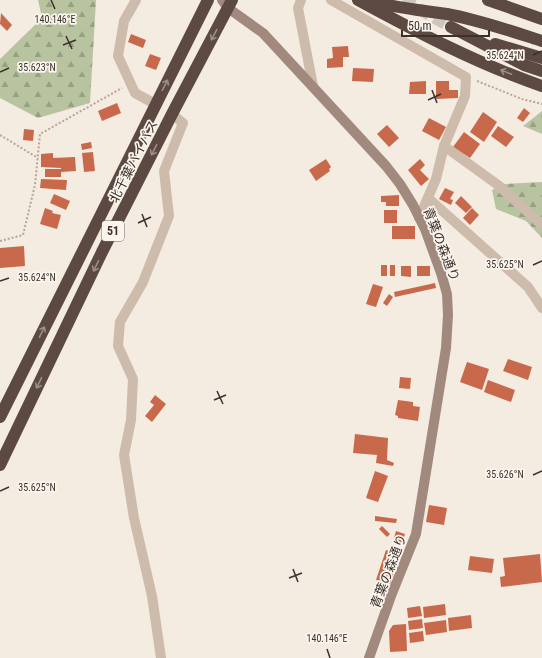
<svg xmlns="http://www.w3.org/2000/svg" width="542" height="658" viewBox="0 0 542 658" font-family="'Roboto Condensed','Noto Sans JP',sans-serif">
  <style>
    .forest { fill: url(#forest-firs) }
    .building { fill: #c8694b }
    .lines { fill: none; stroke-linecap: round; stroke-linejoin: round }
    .highway-tunnel { stroke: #cfc6bd; stroke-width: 12; stroke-dasharray: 12 6; stroke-linecap: butt }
    .path { stroke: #b9a596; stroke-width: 2; stroke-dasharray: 2 2; stroke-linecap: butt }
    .street { stroke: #cdbbac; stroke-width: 10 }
    .secondary { stroke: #a18a7d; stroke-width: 10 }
    .highway { stroke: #5c4a42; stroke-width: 12 }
    .oneway { stroke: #9c8e87 }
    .ticks { fill: none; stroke: #3b302b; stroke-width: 1.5 }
    .labels { text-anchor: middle; stroke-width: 3.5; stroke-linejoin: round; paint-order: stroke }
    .shield { fill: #fbf5ee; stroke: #756b66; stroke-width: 1 }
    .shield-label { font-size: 12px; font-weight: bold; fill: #3b302b }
    .street-label { font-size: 13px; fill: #3b302b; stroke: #fbf5ee }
    .ticks-label { font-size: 10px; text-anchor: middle; fill: #3b302b; stroke: #fbf5ee; stroke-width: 3.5; stroke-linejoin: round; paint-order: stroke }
  </style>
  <defs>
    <pattern id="forest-firs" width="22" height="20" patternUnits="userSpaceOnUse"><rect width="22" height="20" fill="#b8c4a0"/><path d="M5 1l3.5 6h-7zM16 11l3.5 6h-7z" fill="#97a083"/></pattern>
  </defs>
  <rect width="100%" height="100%" fill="#f4ebe1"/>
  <!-- forest -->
  <g class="forest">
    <polygon points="38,0 96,0 90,103 38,118 0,98 0,59 42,18"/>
    <polygon points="542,111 542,134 523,126"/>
    <polygon points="542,182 542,238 526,221 496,209 492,190 504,184"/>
  </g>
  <!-- building -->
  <g class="building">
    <polygon points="1,13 12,25 7,31 0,24"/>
    <polygon points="131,34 146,40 143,48 128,42"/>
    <polygon points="348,46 349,57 343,57 343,67 327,68 327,59 333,58 332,47"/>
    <polygon points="150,54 161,58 156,70 145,66"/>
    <polygon points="353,68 374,69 373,82 352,81"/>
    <polygon points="426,81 426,94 409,94 410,82"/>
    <polygon points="436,81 449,81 449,90 458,90 458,98 436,99"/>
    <polygon points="117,103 121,113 102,121 98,111"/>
    <polygon points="524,108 530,113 523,122 517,118"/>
    <polygon points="483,112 497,122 484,142 470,132"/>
    <polygon points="429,118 446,127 439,140 422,131"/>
    <polygon points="387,125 399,138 389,147 377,134"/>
    <polygon points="498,126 514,137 506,147 491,136"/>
    <polygon points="24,129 34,130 33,141 23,140"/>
    <polygon points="464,132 480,144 470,158 453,147"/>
    <polygon points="91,142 92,148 82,150 81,144"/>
    <polygon points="93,152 95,171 84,172 82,153"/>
    <polygon points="53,153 53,158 75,157 76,171 61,172 61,165 61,168 41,167 41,154"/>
    <polygon points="326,159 331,167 329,169 330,171 316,181 309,170"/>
    <polygon points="420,159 425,165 420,170 429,179 421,186 408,170"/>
    <rect x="45" y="169" width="16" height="8"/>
    <polygon points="41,179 67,180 66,190 40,188"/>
    <polygon points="445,188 454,192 450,199 453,200 451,205 439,199"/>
    <polygon points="54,194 70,201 66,210 50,203"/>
    <polygon points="399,195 399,206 386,206 386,202 381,202 381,196"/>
    <polygon points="461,196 472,207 466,213 455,203"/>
    <polygon points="45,208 53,211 52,213 61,215 57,229 40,224"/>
    <polygon points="472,208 479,215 470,225 463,218"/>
    <rect x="384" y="210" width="13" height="13"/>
    <rect x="392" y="226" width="23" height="13"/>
    <polygon points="24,246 25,266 0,268 0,248"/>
    <rect x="381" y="265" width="6" height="11"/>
    <rect x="390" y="265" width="5" height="11"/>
    <polygon points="401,266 411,266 411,277 401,276"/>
    <rect x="417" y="266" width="13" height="10"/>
    <polygon points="435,283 436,288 395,297 394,292"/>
    <polygon points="373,284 383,287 376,307 366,304"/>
    <polygon points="389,294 393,297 387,306 383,303"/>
    <polygon points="508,359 532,367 528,380 503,371"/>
    <polygon points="467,362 489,369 482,390 460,382"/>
    <polygon points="400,377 411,378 410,389 399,388"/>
    <polygon points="488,380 515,390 511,402 484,392"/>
    <polygon points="155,395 166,404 152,422 145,416 154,405 150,402"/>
    <polygon points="398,400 413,402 413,406 420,407 418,421 398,418 398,416 395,415"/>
    <polygon points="355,434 388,438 387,460 394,463 393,466 376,463 377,455 353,453"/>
    <polygon points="375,471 388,476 378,502 366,498"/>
    <polygon points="429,505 447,508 444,525 426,522"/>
    <polygon points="375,516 397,519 396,523 375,521"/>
    <polygon points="382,526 390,534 387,537 379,529"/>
    <polygon points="396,531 405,534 402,544 393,541"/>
    <polygon points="386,550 400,554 390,584 376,580"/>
    <polygon points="540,554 542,582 501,587 500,577 505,576 503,558"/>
    <polygon points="470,556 494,559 492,573 468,570"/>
    <polygon points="445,604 446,615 424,618 423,607"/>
    <polygon points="420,606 422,616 408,618 407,608"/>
    <polygon points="471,615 472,628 449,631 448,618"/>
    <polygon points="422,619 423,628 409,630 408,621"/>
    <polygon points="446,620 447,632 426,635 424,623"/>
    <polygon points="406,624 407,651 390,652 389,631 393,625"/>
    <polygon points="423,631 424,641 410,643 409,633"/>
  </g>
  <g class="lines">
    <!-- highway-tunnel -->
    <polyline class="highway-tunnel" points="403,0 451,27"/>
    <!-- path -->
    <g class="path">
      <polyline points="477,81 522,99 542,104"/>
      <polyline points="0,135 38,158"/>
      <polyline points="0,241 23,235 35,185 40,134 122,88"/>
    </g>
    <!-- street -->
    <g class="street">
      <polyline points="136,0 124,21 118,56 135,93 155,104"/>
      <polyline points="301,0 298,8 313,86"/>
      <polyline points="331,0 466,77 465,96 444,146 436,179 419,218"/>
      <polyline points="444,146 498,185 542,225"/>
      <polyline points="428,198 528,287 542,308"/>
      <polyline points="161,658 152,596 134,518 124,455 131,420 133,379 118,346 120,322 143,282 169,216 164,171 183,123 172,114"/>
    </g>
    <!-- secondary -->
    <polyline class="secondary" points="222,0 228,8 263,33 386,166 400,184 413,205 425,229 441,273 447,294 448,315 446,348 416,534 391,596 369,658"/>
    <!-- highway -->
    <g class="highway">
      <path d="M358,0c59,32 120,64 184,86"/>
      <polyline points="488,0 542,19"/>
      <path d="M370,1c25,7 51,9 77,13 32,6 64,17 95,27"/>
      <polyline points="451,27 524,65 542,71"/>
      <polyline points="495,44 542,58"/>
      <polyline points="0,417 208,0"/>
      <polyline points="0,465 102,252 172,114 232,0"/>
    </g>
  </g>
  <!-- one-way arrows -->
  <defs><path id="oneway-shaft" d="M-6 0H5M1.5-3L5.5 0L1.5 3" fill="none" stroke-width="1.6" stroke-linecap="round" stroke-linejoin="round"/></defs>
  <g class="oneway">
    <use href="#oneway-shaft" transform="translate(214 35) rotate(118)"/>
    <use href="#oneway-shaft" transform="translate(506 72) rotate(-158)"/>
    <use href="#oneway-shaft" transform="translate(165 85) rotate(-63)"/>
    <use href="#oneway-shaft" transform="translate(154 150) rotate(117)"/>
    <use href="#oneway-shaft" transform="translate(96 266) rotate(116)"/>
    <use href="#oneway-shaft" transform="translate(42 332) rotate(-64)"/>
    <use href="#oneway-shaft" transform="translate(39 383) rotate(116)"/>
  </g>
  <!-- ticks -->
  <path class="ticks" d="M51,0l4,9M66,36l6,13M63,45l13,-5M533,55l9,-4M0,72l9,-4M432,90l5,13M428,100l13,-6M142,214l5,13M138,223l13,-6M533,265l9,-4M0,281l9,-3M217,391l6,13M214,400l12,-5M533,475l9,-4M0,491l9,-4M293,569l5,13M289,578l13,-5M327,649l3,9"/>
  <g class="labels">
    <!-- shield labels -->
    <rect class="shield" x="102" y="221" width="22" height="20" rx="3"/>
    <g class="shield-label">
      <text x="113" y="235">51</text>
    </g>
    <!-- street labels -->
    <g class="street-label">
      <text transform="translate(133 161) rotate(-63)" y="5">北千葉バイパス</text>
      <text transform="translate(442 244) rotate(69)" y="5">青葉の森通り</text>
      <text transform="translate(388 571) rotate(-69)" y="5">青葉の森通り</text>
    </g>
  </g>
  <g class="ticks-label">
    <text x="55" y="23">140.146°E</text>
    <text x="505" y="59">35.624°N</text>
    <text x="37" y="71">35.623°N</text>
    <text x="505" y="268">35.625°N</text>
    <text x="37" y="281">35.624°N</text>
    <text x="505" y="478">35.626°N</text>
    <text x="37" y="491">35.625°N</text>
    <text x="327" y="642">140.146°E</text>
  </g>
  <!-- scale -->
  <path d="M402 30v6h87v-6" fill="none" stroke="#3b302b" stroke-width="2"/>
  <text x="408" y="30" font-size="12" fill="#3b302b" stroke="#fbf5ee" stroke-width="3" paint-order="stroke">50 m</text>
</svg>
